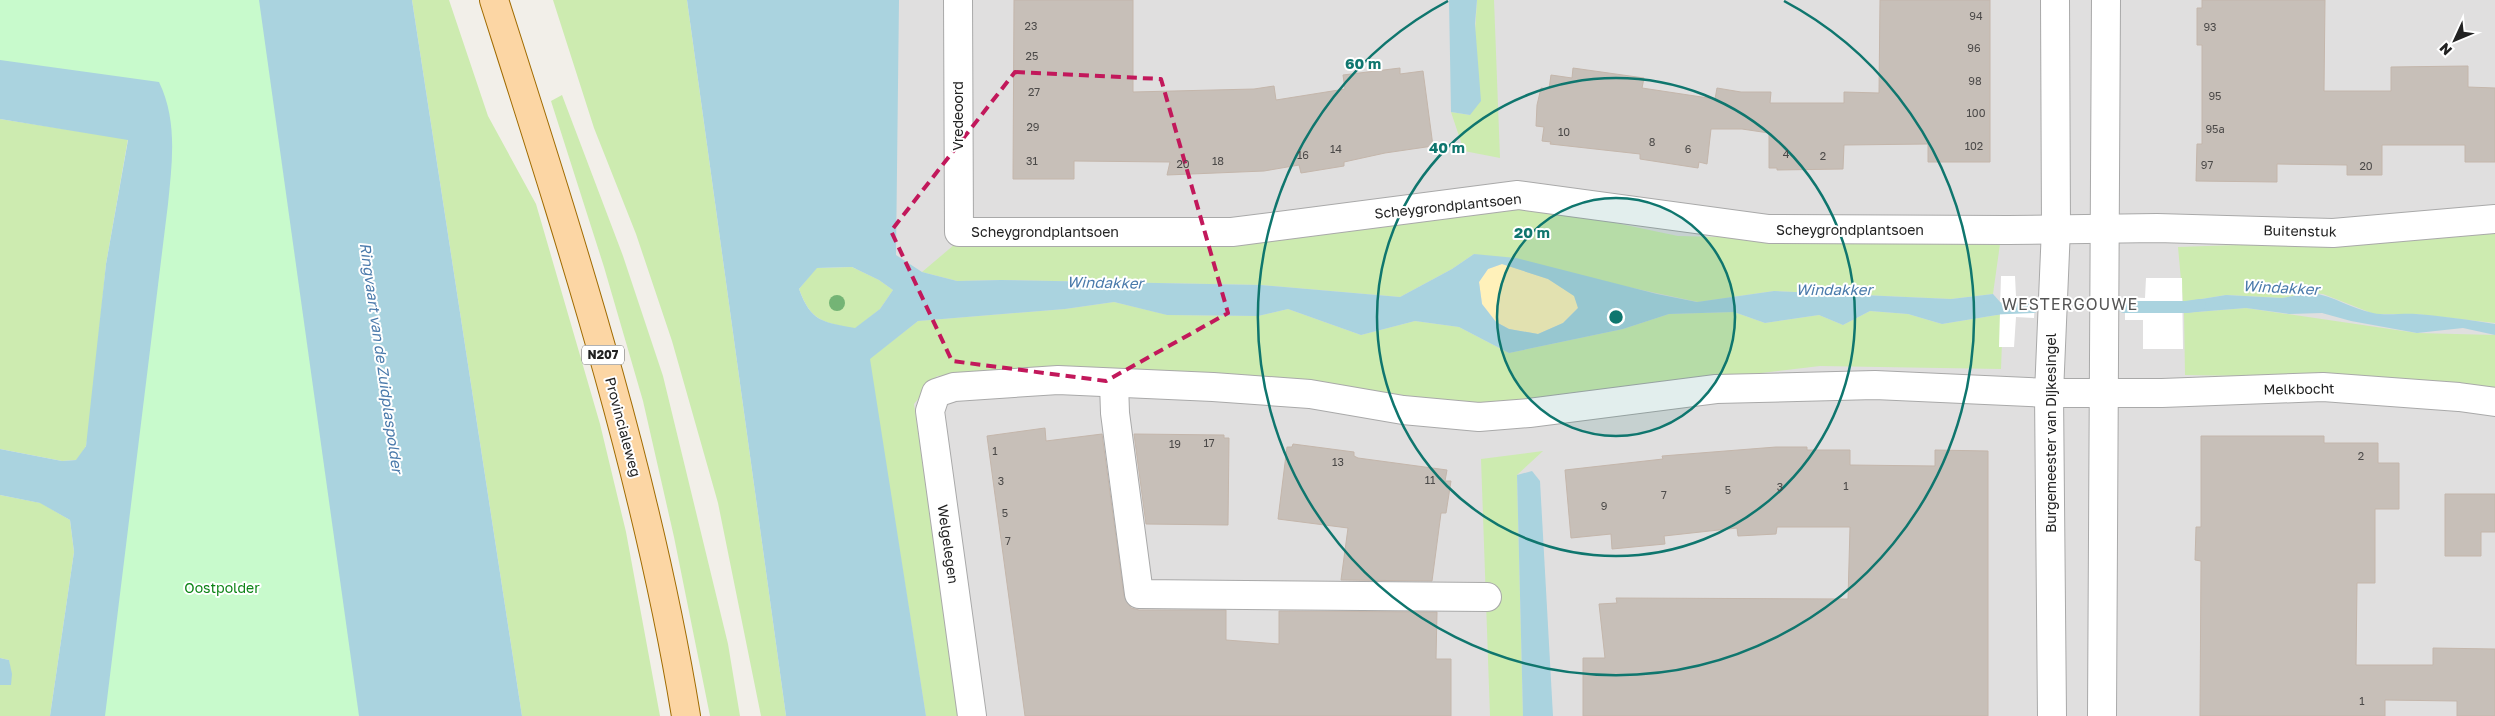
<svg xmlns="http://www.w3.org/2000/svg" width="2495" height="716" viewBox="0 0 2495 716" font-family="'Golos Text',sans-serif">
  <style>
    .residential { fill: #e0dfdf }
    .grass { fill: #cdebb0 }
    .sand { fill: #fff1ba }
    .park { fill: #c8facc }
    .water { fill: #aad3df; fill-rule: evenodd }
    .pier { fill: #fff }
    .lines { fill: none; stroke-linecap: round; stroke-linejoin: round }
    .stream { stroke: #aad3df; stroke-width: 12 }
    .building { fill: #c7bfb8; stroke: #c4b6ab }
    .minor-casing { stroke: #a9a9a9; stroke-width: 30 }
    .major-casing { stroke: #a06b00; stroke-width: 30 }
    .minor { stroke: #fff; stroke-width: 28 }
    .major { stroke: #fcd6a4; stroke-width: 28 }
    .tree { fill: #74b475 }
    .marked { fill: none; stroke: #c2185b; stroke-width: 4; stroke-dasharray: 10 6; stroke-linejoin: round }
    .ring { fill: none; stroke: #0f766e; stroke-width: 2.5 }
    .labels { text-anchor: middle; stroke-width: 4; stroke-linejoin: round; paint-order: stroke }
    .number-label { font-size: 11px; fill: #4b4948 }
    .shield { fill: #fff; stroke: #646464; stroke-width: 1 }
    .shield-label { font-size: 12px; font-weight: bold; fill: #222 }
    .street-label { font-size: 14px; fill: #222; stroke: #fff }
    .park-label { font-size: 14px; fill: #0c8416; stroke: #fff }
    .water-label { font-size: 15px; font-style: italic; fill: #4a7aab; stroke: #fff }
    .quarter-label { font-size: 16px; letter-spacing: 1px; fill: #555; stroke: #fff }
    .centre { fill: #0f766e; stroke: #fff; stroke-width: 2.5 }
    .ring-label { font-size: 15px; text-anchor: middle; font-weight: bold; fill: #0f766e; stroke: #fff; stroke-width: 4; stroke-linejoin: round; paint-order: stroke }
  </style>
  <rect width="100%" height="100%" fill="#f2efe9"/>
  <!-- residential -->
  <polygon class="residential" points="859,0 2495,0 2495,716 852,716"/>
  <!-- grass -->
  <g class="grass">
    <polygon points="412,0 449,0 488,116 536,204 600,424 626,532 660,716 522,716"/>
    <polygon points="553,0 687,0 786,716 761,716 718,503 672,341 636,234 594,128"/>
    <polygon points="1477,0 1494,0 1500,158 1464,151 1451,112 1470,115"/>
    <polygon points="562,95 623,256 663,376 728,644 740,716 710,716 674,537 643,401 604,267 551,101"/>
    <polygon points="0,119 128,139 106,264 90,425 86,446 77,460 62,461 0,449"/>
    <polygon points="1525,204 1678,236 2000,244 1993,294 1951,299 1774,291 1698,302 1474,254 1452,269 1400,297 1261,285 1001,280 957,281 922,272 961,239"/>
    <polygon points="2495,232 2495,323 2416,314 2374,314 2323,294 2312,293 2282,298 2226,295 2183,302 2178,247 2352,241"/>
    <path d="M852,267l27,13 14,10 -13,19 -25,20c-32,-7 -44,-7 -56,-40l17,-21z"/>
    <polygon points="1114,302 1168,315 1258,316 1288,309 1361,335 1415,321 1459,327 1509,353 1623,329 1669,314 1734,312 1765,323 1819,315 1843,325 1870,311 1908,314 1942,324 2003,314 2001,369 1820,366 1475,408 1397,394 1240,375 1067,371 937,376 914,404 959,716 926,716 869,359 918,321 1065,309"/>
    <polygon points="2246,308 2417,333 2495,335 2495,390 2356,378 2185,375 2184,313"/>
    <polygon points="1543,451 1517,475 1523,716 1490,716 1481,459"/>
    <polygon points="0,495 41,503 70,520 74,552 50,716 0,716 0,685 11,685 9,660 0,658"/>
  </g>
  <!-- sand -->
  <polygon class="sand" points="1502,264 1548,279 1575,296 1578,308 1563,323 1538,334 1509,329 1496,322 1482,304 1479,282 1488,269"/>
  <!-- park -->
  <polygon class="park" points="0,0 276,0 366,716 78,716 153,107 0,84"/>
  <!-- water -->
  <g class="water">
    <polygon points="259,0 412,0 522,716 359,716"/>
    <path d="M687,0h212l-3,255 26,17 35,9 44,-1 260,5 139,12 52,-28 22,-15 42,4 141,36 40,8 77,-11 177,8 42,-5 8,9 2,11 -61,10 -34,-10 -38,-3 -27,14 -24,-10 -54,8 -31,-11 -65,2 -46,15 -114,24 -50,-26 -44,-6 -54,14 -73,-26 -30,7 -91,-1 -53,-13 -49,7 -147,12 -48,38 56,357h-140zM1502,264l46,15 26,17 4,12 -15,15 -25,11 -29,-5 -13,-7 -14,-18 -3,-22 9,-13zM852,267l27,13 14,10 -13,19 -25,19c-32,-6 -44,-6 -56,-39l18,-21z"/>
    <polygon points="1449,0 1477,0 1475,24 1481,101 1470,115 1451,112"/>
    <path d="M0,60l159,22c19,39 13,81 9,122l-63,512h-55l24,-164 -4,-32 -30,-17 -40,-8v-46l62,12 14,-1 10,-14 20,-182 22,-124 -128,-21z"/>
    <path d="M2312,293c22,3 40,16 61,20 13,3 29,0 43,1 25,2 54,6 79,10v11l-32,-7 -46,5 -66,-12 -29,-8 -33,1 -43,-6 -62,5 -1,-11 43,-7 56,3z"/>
    <polygon points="1532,471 1540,481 1553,716 1523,716 1517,475"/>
    <polygon points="0,658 9,660 12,674 11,685 0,685"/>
  </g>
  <!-- pier -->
  <g class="pier">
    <polygon points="2001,276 2015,276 2016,297 2035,299 2034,318 2016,317 2014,347 1999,347"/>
    <polygon points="2146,278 2182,278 2183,349 2143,349 2143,320 2125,320 2125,297 2145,298"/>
  </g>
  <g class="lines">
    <!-- stream -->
    <g class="stream">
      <polyline points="2124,307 2186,307 2200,305"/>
      <polyline points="1985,309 2033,307"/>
    </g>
  </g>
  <!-- building -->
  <g class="building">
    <polygon points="1014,0 1133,0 1133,92 1254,89 1274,86 1276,100 1345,89 1343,75 1400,68 1400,74 1423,71 1433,146 1385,153 1344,162 1344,166 1301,173 1299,165 1264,171 1167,175 1170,162 1074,161 1074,179 1013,179"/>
    <polygon points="1880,0 1990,0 1990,162 1928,162 1928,144 1844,145 1843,169 1777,170 1777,168 1769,168 1769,133 1742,129 1711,129 1707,164 1699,162 1698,168 1640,159 1640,154 1550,144 1551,142 1542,141 1544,127 1536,126 1537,105 1541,88 1549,89 1551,75 1572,78 1573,68 1644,78 1642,88 1715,99 1717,88 1741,92 1771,92 1770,103 1844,103 1844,92 1879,93"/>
    <polygon points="2202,0 2325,0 2324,91 2391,91 2391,67 2468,66 2468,87 2495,88 2495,162 2465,162 2465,145 2382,145 2382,175 2347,175 2347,165 2277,164 2277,182 2196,181 2197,144 2202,144 2202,45 2197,45 2197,8 2202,8"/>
    <polygon points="1045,428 1046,441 1102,434 1124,596 1131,608 1139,610 1226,610 1226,640 1279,644 1279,611 1437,612 1436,659 1451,659 1451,716 1025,716 987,436"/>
    <polygon points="1134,434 1224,435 1224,438 1229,438 1228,525 1146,524"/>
    <polygon points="2201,436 2324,436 2324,443 2378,443 2378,463 2399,463 2399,509 2375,509 2375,583 2357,583 2356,665 2433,665 2433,648 2495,649 2495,716 2457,716 2457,701 2385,700 2385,716 2200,716 2201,561 2195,560 2196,527 2201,527"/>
    <polygon points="1293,444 1354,452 1354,456 1358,458 1447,470 1445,481 1451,481 1446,513 1441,513 1432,581 1341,580 1348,528 1278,519 1287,447 1292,447"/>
    <polygon points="1776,447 1807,447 1807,450 1850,450 1850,465 1935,466 1935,450 1988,451 1988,716 1583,716 1583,658 1605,658 1599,604 1617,603 1616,598 1848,599 1850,527 1777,527 1776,534 1738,536 1737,528 1664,536 1665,544 1612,549 1611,534 1571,538 1565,470 1663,459 1662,456"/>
    <polygon points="2445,494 2495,494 2495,532 2481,532 2481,556 2445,556"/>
  </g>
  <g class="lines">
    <!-- minor casing -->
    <g class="minor-casing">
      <g id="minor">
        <polyline points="958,0 959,232 1232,232 1518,195 1769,229 2008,230 2157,228 2333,233 2495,219"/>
        <polyline points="1114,383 1115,413 1139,594 1487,597"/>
        <polyline points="972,716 930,411 936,393 954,387 1058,380 1213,387 1310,394 1403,410 1479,417 1529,413 1716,389 1875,385 2049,393 2162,393 2323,387 2459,397 2495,402"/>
        <polyline points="2052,716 2049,393 2056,228 2055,0"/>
        <polyline points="2102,716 2106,0"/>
      </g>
    </g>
    <!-- major casing -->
    <g class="major-casing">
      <path id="major" d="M494,0c75,236 152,471 192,716"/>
    </g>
    <!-- minor -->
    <use href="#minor" class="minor"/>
    <!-- major -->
    <use href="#major" class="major"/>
  </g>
  <!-- trees -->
  <circle class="tree" cx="837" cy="303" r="8"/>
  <!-- marked area -->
  <path class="marked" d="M1015,72l146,7 67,234 -122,68 -154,-20 -61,-130z"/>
  <!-- distance rings -->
  <circle cx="1616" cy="317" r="119" fill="#0f766e" fill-opacity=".12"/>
  <g class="ring">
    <circle cx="1616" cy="317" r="119"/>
    <circle cx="1616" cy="317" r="239"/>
    <path d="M1784 1A358 358 0 1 1 1448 1"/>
  </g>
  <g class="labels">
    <!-- number labels -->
    <g class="number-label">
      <text x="1976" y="20">94</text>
      <text x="1031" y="30">23</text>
      <text x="2210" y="31">93</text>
      <text x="1974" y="52">96</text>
      <text x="1032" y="60">25</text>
      <text x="1975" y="85">98</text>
      <text x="1034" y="96">27</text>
      <text x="2215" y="100">95</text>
      <text x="1976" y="117">100</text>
      <text x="1033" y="131">29</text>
      <text x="2215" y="133">95a</text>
      <text x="1564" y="136">10</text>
      <text x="1652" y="146">8</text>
      <text x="1974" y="150">102</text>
      <text x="1336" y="153">14</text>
      <text x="1688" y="153">6</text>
      <text x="1786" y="158">4</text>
      <text x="1303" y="159">16</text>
      <text x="1823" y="160">2</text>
      <text x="1032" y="165">31</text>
      <text x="1218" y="165">18</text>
      <text x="1183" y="168">20</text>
      <text x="2207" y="169">97</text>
      <text x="2366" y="170">20</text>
      <text x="1209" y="447">17</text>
      <text x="1175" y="448">19</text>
      <text x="995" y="455">1</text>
      <text x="2361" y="460">2</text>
      <text x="1338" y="466">13</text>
      <text x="1430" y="484">11</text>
      <text x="1001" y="485">3</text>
      <text x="1846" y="490">1</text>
      <text x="1780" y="491">3</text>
      <text x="1728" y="494">5</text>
      <text x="1664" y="499">7</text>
      <text x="1604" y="510">9</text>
      <text x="1005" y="517">5</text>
      <text x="1008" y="545">7</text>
      <text x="2362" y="705">1</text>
    </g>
    <!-- shield labels -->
    <rect class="shield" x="582" y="345.5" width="42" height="19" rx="4"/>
    <g class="shield-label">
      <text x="603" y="359">N207</text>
    </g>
    <!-- street labels -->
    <g class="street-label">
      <text transform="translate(958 116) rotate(-90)" y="5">Vredeoord</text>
      <text transform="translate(1448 206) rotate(-6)" y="5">Scheygrondplantsoen</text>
      <text x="1850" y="235">Scheygrondplantsoen</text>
      <text transform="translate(2300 231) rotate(1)" y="5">Buitenstuk</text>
      <text x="1045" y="237">Scheygrondplantsoen</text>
      <text transform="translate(2299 389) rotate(-1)" y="5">Melkbocht</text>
      <text transform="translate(623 427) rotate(75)" y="5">Provincialeweg</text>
      <text transform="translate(2051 433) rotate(-90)" y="5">Burgemeester van Dijkesingel</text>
      <text transform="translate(948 544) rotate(82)" y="5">Welgelegen</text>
    </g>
    <!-- park labels -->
    <g class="park-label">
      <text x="222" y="593">Oostpolder</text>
    </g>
    <!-- water labels -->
    <g class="water-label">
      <text transform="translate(1105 283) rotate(1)" y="5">Windakker</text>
      <text transform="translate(2281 288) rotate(3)" y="5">Windakker</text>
      <text x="1834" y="295">Windakker</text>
      <text transform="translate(381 358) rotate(82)" y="5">Ringvaart van de Zuidplaspolder</text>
    </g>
    <!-- quarter labels -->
    <g class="quarter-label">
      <text x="2070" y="310">WESTERGOUWE</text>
    </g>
  </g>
  <circle cx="1616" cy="317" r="8" class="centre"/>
  <g class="ring-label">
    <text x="1363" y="69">60 m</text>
    <text x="1447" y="153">40 m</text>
    <text x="1532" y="238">20 m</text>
  </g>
  <!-- north arrow -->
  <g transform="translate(2455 40) rotate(226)" stroke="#ffffff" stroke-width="4" paint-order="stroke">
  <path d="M0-4L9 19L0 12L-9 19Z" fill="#222222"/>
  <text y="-8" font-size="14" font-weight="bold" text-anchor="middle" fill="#222222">N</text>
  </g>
</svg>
